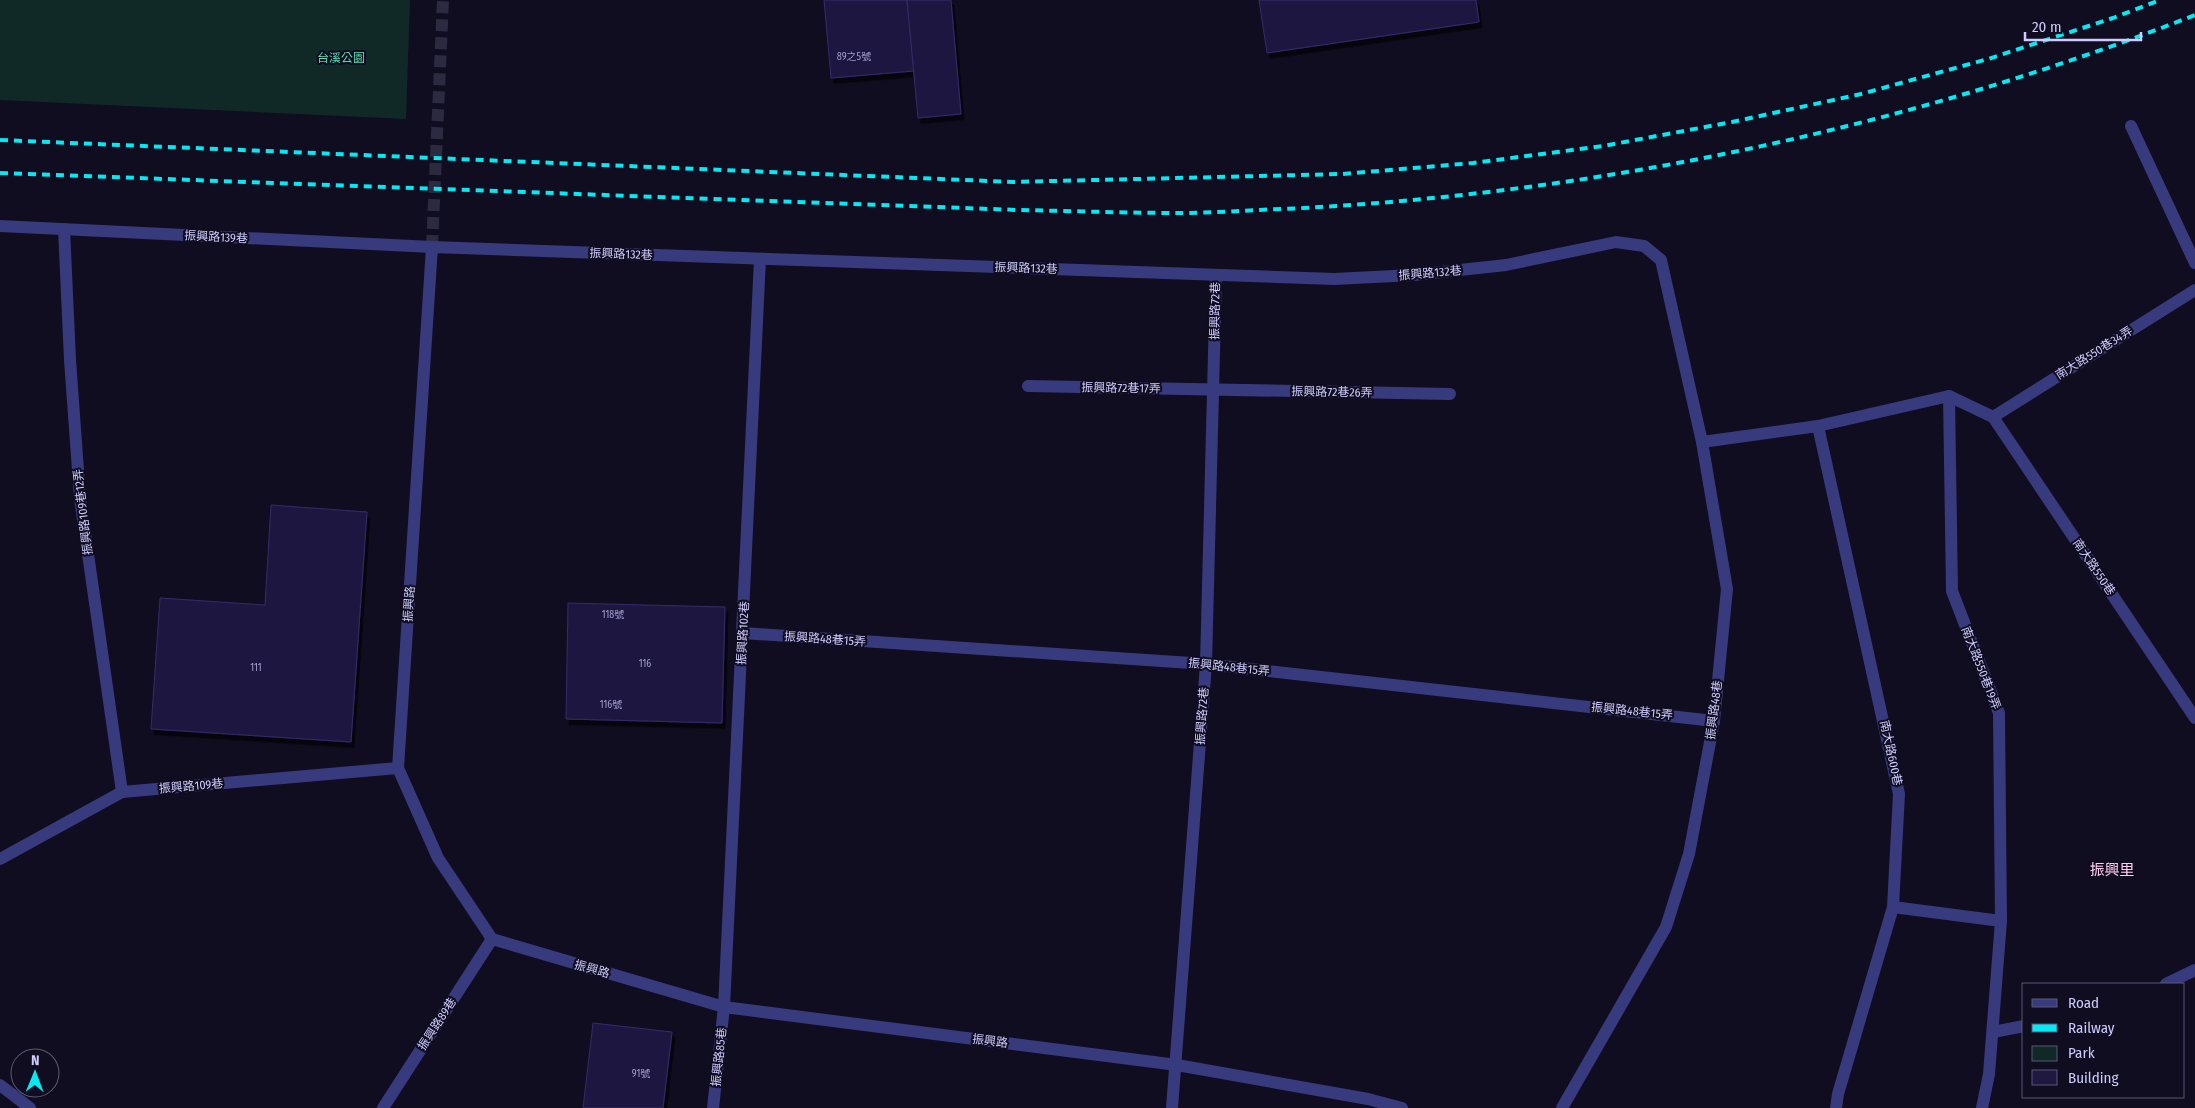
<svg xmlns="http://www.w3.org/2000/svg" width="2195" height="1108" viewBox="0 0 2195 1108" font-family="'Fira Sans Condensed','Noto Sans TC',sans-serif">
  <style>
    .green { fill: #102926 }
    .building { fill: #1f1940; stroke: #342b6b; filter: url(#shadow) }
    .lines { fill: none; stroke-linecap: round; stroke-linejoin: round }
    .street-tunnel { stroke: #2c2a40; stroke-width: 12; stroke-dasharray: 12 6; stroke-linecap: butt }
    .lane { stroke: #383a7e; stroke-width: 12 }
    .street { stroke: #383a7e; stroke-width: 12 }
    .rail { stroke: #04e9f2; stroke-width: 4; stroke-dasharray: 8 6; stroke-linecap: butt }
    .labels { text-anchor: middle; stroke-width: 4; stroke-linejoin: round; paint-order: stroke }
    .number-label { font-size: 10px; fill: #a29fce }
    .park-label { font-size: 12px; fill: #59dcb4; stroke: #0f0d1f }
    .street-label { font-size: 12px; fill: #ceccfe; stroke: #0f0d1f }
    .quarter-label { font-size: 15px; fill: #fecef0; stroke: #0f0d1f }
  </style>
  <defs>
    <filter id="shadow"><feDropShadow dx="3" dy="5.5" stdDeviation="0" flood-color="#0009"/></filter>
  </defs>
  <rect width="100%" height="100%" fill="#0f0d1f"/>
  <!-- green -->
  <polygon class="green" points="0,0 410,0 406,119 0,100"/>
  <!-- building -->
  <g class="building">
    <polygon points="824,0 907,0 914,71 831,78"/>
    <polygon points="907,0 951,0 961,114 918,118"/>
    <polygon points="1259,0 1476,0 1479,22 1267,53"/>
    <polygon points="271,505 367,512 351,742 151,729 160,598 265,605"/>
    <polygon points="568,603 725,607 722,723 566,719"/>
    <polygon points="593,1023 672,1032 663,1108 583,1108"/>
  </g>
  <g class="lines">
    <!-- street-tunnel -->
    <polyline class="street-tunnel" points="432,247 443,0"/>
    <!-- lane -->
    <g class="lane">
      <polyline points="2131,126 2195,263"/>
      <polyline points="0,226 432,247 1334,279 1414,275 1506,265 1616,242 1644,246 1661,260 1702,442 1727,589 1714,721 1689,854 1666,927 1562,1108"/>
      <polyline points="64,229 70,360 80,498 122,792"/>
      <polyline points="1028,386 1450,394"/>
      <polyline points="1949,396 1952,591 1999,713 2001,921 1989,1074 1982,1108"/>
      <polyline points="1993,417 2195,718"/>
      <polyline points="1993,417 2195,290"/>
      <polyline points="1818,426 1899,794 1893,907 1838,1094 1836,1108"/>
      <polyline points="1702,442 1818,426 1949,396 1993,417"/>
      <polyline points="743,633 1206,664 1714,721"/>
      <polyline points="0,859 122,792 398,768"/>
      <polyline points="1893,907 2001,921"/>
      <polyline points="2166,984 2195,970"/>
      <polyline points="1993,1032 2024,1026"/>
      <polyline points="383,1108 492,939"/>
      <polyline points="713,1108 724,1007 760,259"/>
      <polyline points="1172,1108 1206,664 1216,276"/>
    </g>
    <!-- street -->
    <g class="street">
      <polyline points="432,247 398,768 438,858 492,939 724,1007 1177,1065 1368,1099 1402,1108"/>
      <polyline points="0,1085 30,1108"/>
    </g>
    <!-- rail -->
    <g class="rail">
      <polyline points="0,140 1013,182 1342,174 1473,163 1603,146 1732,122 1861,94 1988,59 2113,18 2160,0"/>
      <path d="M0,173l1018,37c54,1 109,3 163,3 34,0 68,-3 103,-4 312,-15 620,-80 911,-194"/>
    </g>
  </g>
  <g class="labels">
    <!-- number labels -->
    <g class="number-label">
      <text x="854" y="60">89之5號</text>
      <text x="613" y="618">118號</text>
      <text x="645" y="667">116</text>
      <text x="256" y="671">111</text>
      <text x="611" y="708">116號</text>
      <text x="641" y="1077">91號</text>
    </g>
    <!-- park labels -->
    <g class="park-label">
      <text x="341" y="62">台溪公園</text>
    </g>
    <!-- street labels -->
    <g class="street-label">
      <text transform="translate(216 237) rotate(3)" y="4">振興路139巷</text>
      <text transform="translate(621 254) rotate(2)" y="4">振興路132巷</text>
      <text transform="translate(1026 268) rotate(2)" y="4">振興路132巷</text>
      <text transform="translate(1430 273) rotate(-5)" y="4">振興路132巷</text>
      <text transform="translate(1215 311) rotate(-89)" y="4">振興路72巷</text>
      <text transform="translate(2094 353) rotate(-32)" y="4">南大路550巷34弄</text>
      <text transform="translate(1121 388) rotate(1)" y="4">振興路72巷17弄</text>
      <text transform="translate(1332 392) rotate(1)" y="4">振興路72巷26弄</text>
      <text transform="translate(83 512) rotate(-97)" y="4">振興路109巷12弄</text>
      <text transform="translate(2094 567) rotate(56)" y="4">南大路550巷</text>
      <text transform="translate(409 604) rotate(-86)" y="4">振興路</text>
      <text transform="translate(743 633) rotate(-87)" y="4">振興路102巷</text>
      <text transform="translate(825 639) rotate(4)" y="4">振興路48巷15弄</text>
      <text transform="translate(1229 667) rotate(6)" y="4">振興路48巷15弄</text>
      <text transform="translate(1981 668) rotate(69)" y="4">南大路550巷19弄</text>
      <text transform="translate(1714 710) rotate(-83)" y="4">振興路48巷</text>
      <text transform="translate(1632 711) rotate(6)" y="4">振興路48巷15弄</text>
      <text transform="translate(1202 716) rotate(-86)" y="4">振興路72巷</text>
      <text transform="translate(1891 753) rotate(78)" y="4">南大路600巷</text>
      <text transform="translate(191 786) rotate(-5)" y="4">振興路109巷</text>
      <text transform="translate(592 969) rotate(16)" y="4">振興路</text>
      <text transform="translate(437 1024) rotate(-57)" y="4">振興路89巷</text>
      <text transform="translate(990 1041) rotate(7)" y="4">振興路</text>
      <text transform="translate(719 1057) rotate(-84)" y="4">振興路85巷</text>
    </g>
    <!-- quarter labels -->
    <g class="quarter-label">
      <text x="2112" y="875">振興里</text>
    </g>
  </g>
  <!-- legend -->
  <rect x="2022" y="983" width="162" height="115" fill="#0f0d1f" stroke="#5b5978"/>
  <rect x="2032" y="999" width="25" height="8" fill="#383a7e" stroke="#5b5978"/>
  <text x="2068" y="1008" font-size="15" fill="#ceccfe">Road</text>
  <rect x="2032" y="1024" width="25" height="8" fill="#04e9f2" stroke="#5b5978"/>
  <text x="2068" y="1033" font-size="15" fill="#ceccfe">Railway</text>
  <rect x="2032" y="1046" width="25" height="15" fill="#102926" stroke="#5b5978"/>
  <text x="2068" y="1058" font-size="15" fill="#ceccfe">Park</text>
  <rect x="2032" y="1070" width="25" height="15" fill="#1f1940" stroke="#5b5978"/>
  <text x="2068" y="1083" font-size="15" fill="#ceccfe">Building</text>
  <!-- north arrow -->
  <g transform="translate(35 1073) rotate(1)"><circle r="24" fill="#0f0d1f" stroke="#5b5978"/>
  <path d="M0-4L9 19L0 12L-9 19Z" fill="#04e9f2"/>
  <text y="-8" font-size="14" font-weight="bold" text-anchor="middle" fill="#ceccfe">N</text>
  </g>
  <!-- scale -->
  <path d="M2025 32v8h116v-8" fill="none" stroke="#ceccfe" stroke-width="2.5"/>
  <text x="2032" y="32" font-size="15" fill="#ceccfe" stroke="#0f0d1f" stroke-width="4" paint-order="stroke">20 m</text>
</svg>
